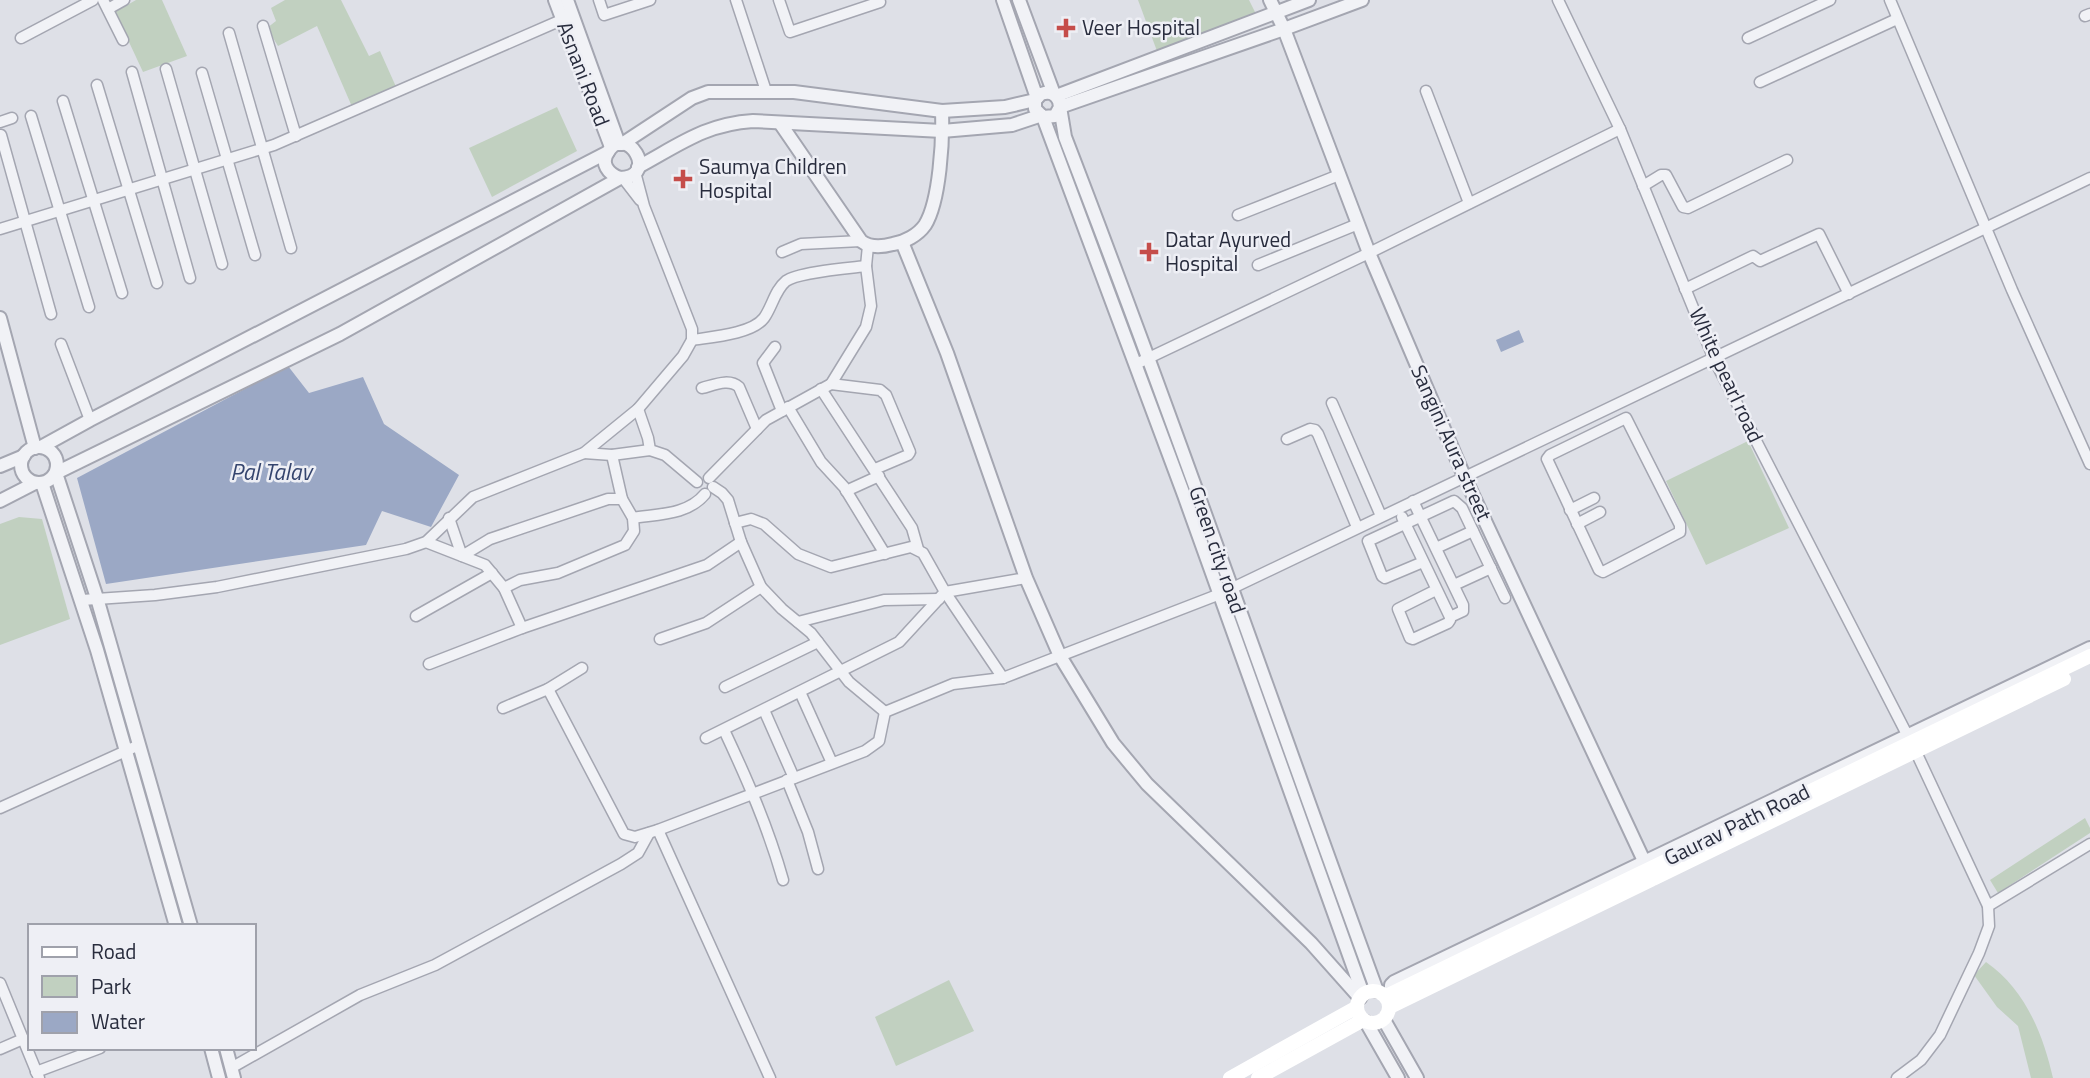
<svg xmlns="http://www.w3.org/2000/svg" width="2090" height="1078" viewBox="0 0 2090 1078" font-family="'Titillium Web',sans-serif">
  <style>
    .green { fill: #c1d0c0 }
    .water { fill: #9ba8c5 }
    .lines { fill: none; stroke-linecap: round; stroke-linejoin: round }
    .minor-casing { stroke: #a4a6b1; stroke-width: 13 }
    .tertiary-casing { stroke: #a4a6b1; stroke-width: 16 }
    .minor { stroke: #f1f2f6; stroke-width: 10 }
    .tertiary { stroke: #f1f2f6; stroke-width: 12 }
    .secondary { stroke: #fff; stroke-width: 14 }
    .poi-dot { fill: #c54d4a; stroke: #eeeff5; stroke-width: 2.5 }
    .labels { text-anchor: middle; stroke-width: 5; stroke-linejoin: round; paint-order: stroke }
    .poi-label { font-size: 21px; fill: #282c3d; stroke: #eeeff5; text-anchor: start }
    .street-label { font-size: 21px; fill: #282c3d; stroke: #eeeff5 }
    .water-label { font-size: 23px; font-style: italic; fill: #35456e; stroke: #eeeff5 }
  </style>
  <rect width="100%" height="100%" fill="#dee0e7"/>
  <!-- green -->
  <g class="green">
    <polygon points="136,0 162,0 187,56 143,72 115,12"/>
    <polygon points="285,0 341,0 369,56 380,51 397,89 353,109 317,26 278,46 267,28 276,21 271,8"/>
    <polygon points="1138,0 1249,0 1256,14 1157,51"/>
    <polygon points="557,107 577,151 492,197 469,148"/>
    <polygon points="1748,441 1789,528 1706,565 1666,481"/>
    <polygon points="19,517 42,519 70,619 0,645 0,524"/>
    <polygon points="2085,818 2090,828 2090,833 1998,893 1990,880"/>
    <path d="M1986,962c39,27 57,72 67,116h-22l-13,-52 -21,-19 -23,-32z"/>
    <polygon points="949,980 974,1031 896,1066 875,1017"/>
  </g>
  <!-- water -->
  <g class="water">
    <polygon points="1519,330 1524,342 1501,352 1496,340"/>
    <polygon points="288,366 309,393 363,377 384,424 459,475 431,527 382,511 366,545 106,584 77,478"/>
  </g>
  <g class="lines">
    <!-- minor casing -->
    <g class="minor-casing">
      <g id="minor">
        <polyline points="103,0 123,40"/>
        <polyline points="599,0 604,15 650,0"/>
        <polyline points="736,0 766,91"/>
        <polyline points="779,0 790,32 880,2"/>
        <polyline points="1558,0 1620,129 1714,359 1916,752 1988,906 1989,926 1979,953 1940,1035 1921,1060 1897,1078"/>
        <polyline points="1890,0 2012,290 2090,464"/>
        <polyline points="108,9 124,0"/>
        <polyline points="2085,16 2090,14"/>
        <polyline points="263,26 296,136"/>
        <polyline points="229,33 291,248"/>
        <polyline points="21,38 93,0"/>
        <polyline points="1748,38 1830,0"/>
        <polyline points="166,69 222,264"/>
        <polyline points="132,72 190,278"/>
        <polyline points="202,73 255,255"/>
        <polyline points="1760,82 1897,19"/>
        <polyline points="97,85 157,283"/>
        <polyline points="1426,91 1469,203"/>
        <polyline points="63,101 122,293"/>
        <polyline points="31,116 89,307"/>
        <polyline points="0,122 12,118"/>
        <polyline points="1,135 51,314"/>
        <polyline points="623,178 640,200"/>
        <polyline points="1643,186 1661,175 1666,175 1683,207 1688,208 1787,160"/>
        <polyline points="1238,215 1339,175"/>
        <polyline points="0,229 274,145 566,18"/>
        <polyline points="782,252 801,244 861,241"/>
        <polyline points="1258,265 1358,224"/>
        <polyline points="1685,289 1753,256 1760,261 1819,234 1849,294"/>
        <path d="M692,340c19,-3 60,-6 72,-22 8,-11 11,-28 22,-37 12,-9 64,-13 80,-15"/>
        <polyline points="61,344 90,420"/>
        <polyline points="775,347 763,363 782,411"/>
        <polyline points="1136,364 1369,253 1620,129"/>
        <polyline points="831,384 880,390 886,395 910,452 908,455 875,469"/>
        <path d="M702,388c12,-3 27,-10 37,-1l18,42"/>
        <polyline points="821,389 912,528 918,549"/>
        <polyline points="1332,403 1381,516"/>
        <polyline points="788,407 821,462 844,487 885,554"/>
        <polyline points="638,409 648,438 650,450 665,455 697,482"/>
        <polygon points="1626,418 1680,525 1680,532 1603,572 1599,570 1547,459 1550,455"/>
        <polyline points="1287,439 1310,429 1315,430 1318,434 1357,527"/>
        <polyline points="584,453 612,455 650,450"/>
        <polyline points="612,455 622,499"/>
        <polyline points="709,478 766,420 831,384 866,327 871,306 866,266 868,246"/>
        <polyline points="713,487 722,493 728,500 741,542 761,587 782,609 811,633 849,682 885,712"/>
        <polyline points="846,491 879,476"/>
        <polyline points="1413,501 1463,605 1463,611 1450,617"/>
        <polyline points="1570,510 1594,498"/>
        <polyline points="1402,517 1450,617 1450,620 1448,623 1413,639 1410,638 1398,609 1436,590"/>
        <polyline points="449,518 462,556 490,539 608,499 622,499 633,518 634,531 625,545 558,573 520,580 504,588"/>
        <path d="M633,518c25,-4 55,-3 72,-24"/>
        <polyline points="735,523 751,519 764,524 798,554 831,567 911,547 923,553 945,592 1003,678"/>
        <polyline points="1577,524 1600,512"/>
        <polyline points="426,542 485,565 504,588 522,628"/>
        <polyline points="1436,548 1473,531"/>
        <polyline points="1423,562 1385,578 1382,576 1368,541 1454,501 1462,508 1505,598"/>
        <polyline points="1454,585 1491,568"/>
        <polyline points="82,600 155,595 217,587 406,549 426,542 473,497 584,453 638,409 683,356 692,340 692,329 644,206 635,172"/>
        <polyline points="416,616 492,573"/>
        <polyline points="798,622 884,600 939,599"/>
        <polyline points="660,639 706,623 761,587"/>
        <polyline points="429,664 522,628 707,565 741,542"/>
        <polyline points="725,687 818,642"/>
        <polyline points="548,689 582,668"/>
        <polyline points="800,692 832,763"/>
        <polyline points="503,708 548,689 624,834 635,837 658,830 865,751 879,741 885,712 953,684 1003,678 1220,594 2090,178"/>
        <polyline points="764,710 794,778"/>
        <path d="M724,730c23,49 44,97 59,150"/>
        <polyline points="706,738 899,642 945,592 1026,578"/>
        <polyline points="787,780 808,832 818,869"/>
        <polyline points="0,808 139,745"/>
        <polyline points="658,830 770,1078"/>
        <polyline points="1988,906 2090,844"/>
        <polyline points="0,983 39,1078"/>
        <polyline points="0,1049 23,1039"/>
        <polyline points="231,1068 360,995 435,965 621,864 638,853 649,833"/>
        <polyline points="36,1072 100,1048"/>
      </g>
    </g>
    <!-- tertiary casing -->
    <g class="tertiary-casing">
      <g id="tertiary">
        <polyline points="555,0 611,147"/>
        <polyline points="567,0 619,144"/>
        <polyline points="1003,0 1037,98"/>
        <polyline points="1019,0 1054,94"/>
        <polyline points="1270,0 1284,29 1369,253 1464,476 1652,878"/>
        <polyline points="1056,96 1309,0"/>
        <polyline points="1060,107 1284,29 1362,0"/>
        <path d="M1059,109l-4,7 -12,1 -8,-8v-9l6,-6c8,-3 14,-1 18,7l6,36c109,283 208,569 312,854"/>
        <polyline points="1043,117 1184,495 1363,994"/>
        <path d="M780,123l81,118c9,7 21,6 32,3 12,-2 25,-9 32,-19 15,-24 18,-86 17,-114"/>
        <polyline points="622,144 692,98 708,92 794,92 942,111 1005,107 1035,100"/>
        <path d="M638,167c41,-22 67,-43 115,-46l189,10 70,-6 27,-9"/>
        <polyline points="902,242 947,353 1026,578 1060,656 1113,743 1147,784 1311,943 1360,998"/>
        <polyline points="0,318 35,448"/>
        <polyline points="41,447 90,420 608,152"/>
        <circle cx="39" cy="465" r="18"/>
        <polyline points="0,466 24,456"/>
        <polyline points="42,483 97,650 176,926"/>
        <polyline points="0,501 35,483"/>
        <path d="M191,926l-94,-328 -41,-125 284,-139 280,-156c41,-1 6,-56 -12,-26 -8,11 0,22 12,26"/>
        <polyline points="1391,994 1391,985 1394,982 2090,648"/>
        <polyline points="1384,1020 1417,1078"/>
        <polyline points="1366,1022 1398,1078"/>
        <polyline points="211,1048 219,1078"/>
        <polyline points="226,1048 234,1078"/>
      </g>
    </g>
    <!-- minor -->
    <use href="#minor" class="minor"/>
    <!-- tertiary -->
    <use href="#tertiary" class="tertiary"/>
    <!-- secondary -->
    <g class="secondary">
      <circle cx="1373" cy="1007" r="16"/>
      <polyline points="1386,996 2090,656"/>
      <polyline points="1390,1007 2064,679"/>
      <polyline points="1230,1078 1357,1007"/>
      <polyline points="1258,1078 1363,1020"/>
    </g>
  </g>
  <!-- markers -->
  <g class="poi-dot">
    <path d="M1062.5 17.5h7v7h7v7h-7v7h-7v-7h-7v-7h7z"/>
    <path d="M679.5 168.5h7v7h7v7h-7v7h-7v-7h-7v-7h7z"/>
    <path d="M1145.5 241.5h7v7h7v7h-7v7h-7v-7h-7v-7h7z"/>
  </g>
  <g class="labels">
    <!-- poi labels -->
    <g class="poi-label">
      <text x="1082" y="35">Veer Hospital</text>
      <text x="699" y="174">Saumya Children<tspan x="699" dy="24">Hospital</tspan></text>
      <text x="1165" y="247">Datar Ayurved<tspan x="1165" dy="24">Hospital</tspan></text>
    </g>
    <!-- street labels -->
    <g class="street-label">
      <text transform="translate(583 74) rotate(69)" y="7">Asnani Road</text>
      <text transform="translate(1726 375) rotate(65)" y="7">White pearl road</text>
      <text transform="translate(1451 443) rotate(66)" y="7">Sangini Aura street</text>
      <text transform="translate(1217 550) rotate(71)" y="7">Green city road</text>
      <text transform="translate(1737 825) rotate(-26)" y="7">Gaurav Path Road</text>
    </g>
    <!-- water labels -->
    <g class="water-label">
      <text x="271" y="480">Pal Talav</text>
    </g>
  </g>
  <!-- legend -->
  <rect x="28" y="924" width="228" height="126" fill="#eeeff5" stroke="#9fa1ab" stroke-width="2"/>
  <rect x="42" y="947" width="35" height="10" fill="#ffffff" stroke="#9fa1ab" stroke-width="2"/>
  <text x="91" y="959" font-size="21" fill="#282c3d">Road</text>
  <rect x="42" y="976" width="35" height="21" fill="#c1d0c0" stroke="#9fa1ab" stroke-width="2"/>
  <text x="91" y="994" font-size="21" fill="#282c3d">Park</text>
  <rect x="42" y="1012" width="35" height="21" fill="#9ba8c5" stroke="#9fa1ab" stroke-width="2"/>
  <text x="91" y="1029" font-size="21" fill="#282c3d">Water</text>
</svg>
